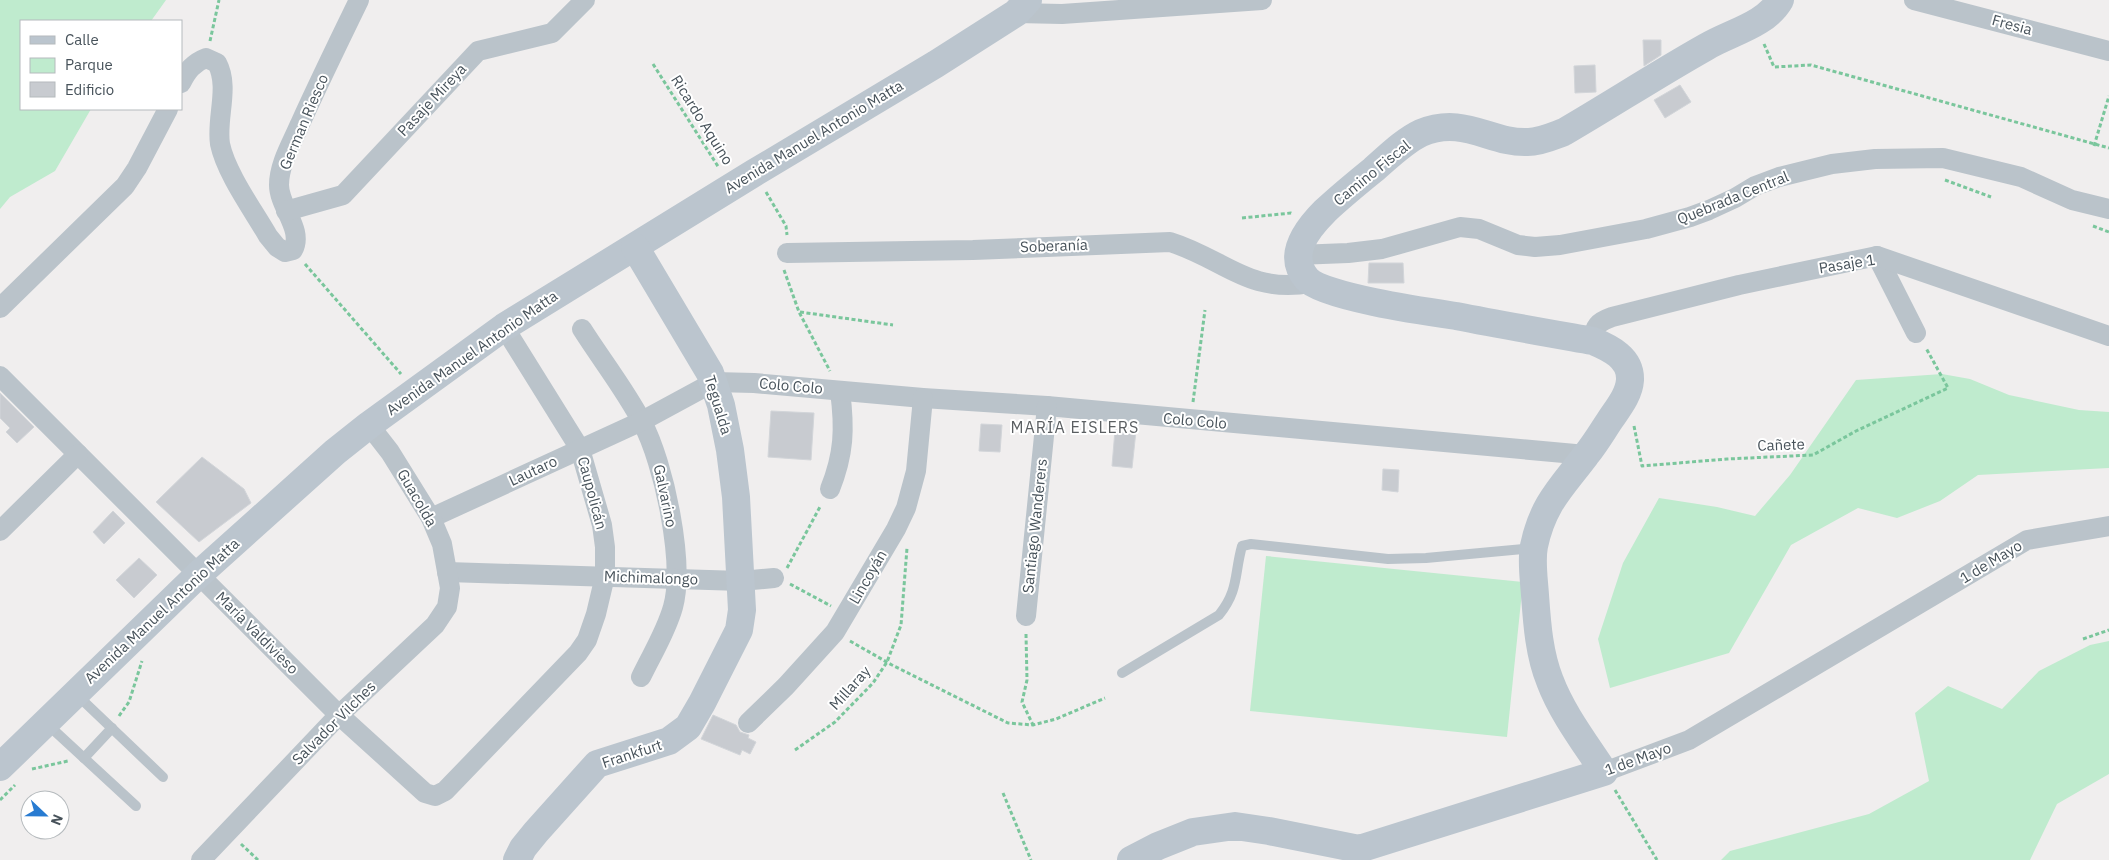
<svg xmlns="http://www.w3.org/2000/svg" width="2109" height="860" viewBox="0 0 2109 860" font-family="'IBM Plex Sans',sans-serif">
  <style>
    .green { fill: #bfebce }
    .building { fill: #c8cbd0; stroke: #d2d5d9 }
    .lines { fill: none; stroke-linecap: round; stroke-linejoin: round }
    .path { stroke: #7ac69c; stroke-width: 3; stroke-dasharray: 4 2.5; stroke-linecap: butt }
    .lane { stroke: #bac3ca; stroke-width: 10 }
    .street { stroke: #bac3ca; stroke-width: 20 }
    .secondary { stroke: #bbc5ce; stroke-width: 28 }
    .labels { text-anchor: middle; stroke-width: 4; stroke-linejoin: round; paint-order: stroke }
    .street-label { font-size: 15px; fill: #47525a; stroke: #fff }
    .neighbourhood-label { font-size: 16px; letter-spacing: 1px; fill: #5b5f62; stroke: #fff }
  </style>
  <rect width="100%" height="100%" fill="#f0eeee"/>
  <!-- green -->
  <g class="green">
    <polygon points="0,0 166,0 151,21 21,21 21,109 91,109 55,171 10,197 0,209"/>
    <polygon points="1942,374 1970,379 2009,395 2079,410 2109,412 2109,468 1978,475 1940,501 1897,518 1858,508 1791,545 1729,653 1610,688 1598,639 1623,563 1659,498 1717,507 1755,516 1790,475 1856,380"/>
    <polygon points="1266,556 1523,582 1507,737 1250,711"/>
    <polygon points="2109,641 2109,774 2057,804 2030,860 1721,860 1730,851 1869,814 1929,781 1915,713 1948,686 2002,709 2039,671 2090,645"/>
  </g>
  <!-- building -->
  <g class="building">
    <polygon points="1643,40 1661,40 1661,55 1644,66"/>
    <polygon points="1595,65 1596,92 1575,93 1574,66"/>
    <polygon points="1680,85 1691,102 1665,118 1654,100"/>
    <polygon points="1369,263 1403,263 1404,283 1368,283"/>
    <polygon points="0,393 34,427 17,443 6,432 10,428 0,418"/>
    <polygon points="771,411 814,413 811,460 768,457"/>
    <polygon points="981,424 1002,425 1000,452 979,451"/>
    <polygon points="1115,430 1136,431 1132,468 1112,466"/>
    <polygon points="202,457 244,489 251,503 199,542 156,502"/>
    <polygon points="1383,469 1399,470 1398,492 1382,490"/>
    <polygon points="113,511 125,523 104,544 93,532"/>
    <polygon points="139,558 157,575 134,598 116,580"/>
    <polygon points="713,715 736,725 740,732 749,735 748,738 756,742 750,754 742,750 740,755 701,739"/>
  </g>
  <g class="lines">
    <!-- path -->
    <g class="path">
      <polyline points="210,41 219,0"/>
      <polyline points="1764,44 1774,67 1811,65 2109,148"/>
      <polyline points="653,64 719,168"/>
      <polyline points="2094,146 2109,96"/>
      <polyline points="1945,180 1991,197"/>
      <polyline points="766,192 786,226 787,235"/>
      <polyline points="1242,218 1291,213 1293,214"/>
      <polyline points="2093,226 2109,232"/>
      <polyline points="305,264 401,374"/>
      <polyline points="784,270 799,312 830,371"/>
      <polyline points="800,312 893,325"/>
      <polyline points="1193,402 1205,310"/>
      <polyline points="1634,426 1642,466 1727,459 1813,455 1856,431 1948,388 1926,348"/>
      <polyline points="787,568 821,505"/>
      <polyline points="790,584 831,606"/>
      <polyline points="1026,634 1027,680 1022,702 1033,725"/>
      <polyline points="2083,639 2109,630"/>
      <polyline points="850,641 892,665 1008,723 1033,725 1056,719 1105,698"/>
      <polyline points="119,716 129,702 142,661"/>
      <polyline points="795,750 835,722 873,683 887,662 901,625 907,548"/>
      <polyline points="32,769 68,761"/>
      <polyline points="1615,790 1657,860"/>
      <polyline points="1003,793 1031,860"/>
      <polyline points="0,800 15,785"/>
      <polyline points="241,844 258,860"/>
    </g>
    <!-- lane -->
    <g class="lane">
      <path d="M1122,673l97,-58c20,-25 15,-40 23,-69l9,-2 137,15 38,-1 107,-10"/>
      <polyline points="76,694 163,777"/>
      <polyline points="46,723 136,806"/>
      <polyline points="84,758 112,728"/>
    </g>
    <!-- street -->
    <g class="street">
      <polyline points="1914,0 2109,51"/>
      <polyline points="1016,13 1062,14 1262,0"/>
      <path d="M181,83c6,-12 12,-20 25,-25l11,5c13,24 -1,55 3,81 6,29 33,66 48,92l9,11 8,5 8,-2c11,-20 -14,-43 -14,-65 0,-21 13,-42 21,-61 19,-42 39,-83 59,-124"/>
      <polyline points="286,211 343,195 478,51 552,33 585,0"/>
      <path d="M787,253l186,-3 197,-8c55,17 77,52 141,41"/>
      <polyline points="1297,255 1348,253 1382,249 1460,227 1479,229 1518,245 1535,247 1560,245 1646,229 1690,217 1709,210 1735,198 1755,186 1779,177 1832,164 1875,159 1943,158 2021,177 2072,200 2109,209"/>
      <polyline points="1877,256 1916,333"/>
      <polyline points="0,308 125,186 137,168 168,109"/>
      <path d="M582,329c19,30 44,62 60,93 22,41 43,141 31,185 -7,25 -21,47 -32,70"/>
      <path d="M1593,341c1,-15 5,-19 19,-24l127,-32 138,-29 232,80"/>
      <polyline points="0,376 339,715 425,793 435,796 445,791 578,653 587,640 596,614 605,576 605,547 602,525 580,449 504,327"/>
      <path d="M830,489c14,-35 15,-60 10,-98"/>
      <polyline points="431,518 642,421 714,382 754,383 923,398 1047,406 1586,455"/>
      <polyline points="0,531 78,454"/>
      <polyline points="447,572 741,581 774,578"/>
      <polyline points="1026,616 1047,406"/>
      <polyline points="748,723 786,686 835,632 896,529 906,508 916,471 923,398"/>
      <polyline points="1604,772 1689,740 2027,540 2109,526"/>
      <polyline points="201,860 339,715 435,625 447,607 450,588 442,544 431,518 390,452 369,425"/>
    </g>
    <!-- secondary -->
    <g class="secondary">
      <polyline points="0,767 198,575 335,452 369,425 504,327 754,173 936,64 1016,13 1028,0"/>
      <polyline points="517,860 523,848 536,832 597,764 669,741 688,727 702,703 739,630 742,610 736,497 730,450 721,405 710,373 635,247"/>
      <path d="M1131,860l27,-14 35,-14 42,-6 34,5 90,18 245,-77c-19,-29 -42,-59 -54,-91 -11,-27 -13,-58 -15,-86 -1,-16 -4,-34 -1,-49 9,-43 28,-59 52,-91 9,-11 16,-23 24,-35 8,-12 19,-25 20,-40 1,-22 -20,-32 -37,-39 -45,-8 -91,-16 -137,-25 -27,-4 -133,-19 -149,-37 -21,-24 0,-50 18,-68 15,-14 32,-28 48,-41 15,-13 31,-29 48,-37 43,-18 70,11 107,9 12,0 25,-6 36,-10 48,-28 94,-58 142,-85 23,-14 60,-22 74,-47"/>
    </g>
  </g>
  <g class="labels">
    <!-- street labels -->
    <g class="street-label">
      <text transform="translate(2012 25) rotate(15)" y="5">Fresia</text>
      <text transform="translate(432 100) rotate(-47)" y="5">Pasaje Mireya</text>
      <text transform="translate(702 120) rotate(58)" y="5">Ricardo Aquino</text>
      <text transform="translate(304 122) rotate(-67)" y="5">German Riesco</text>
      <text transform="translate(814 137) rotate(-31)" y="5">Avenida Manuel Antonio Matta</text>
      <text transform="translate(1372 173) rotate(-39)" y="5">Camino Fiscal</text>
      <text transform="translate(1733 198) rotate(-22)" y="5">Quebrada Central</text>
      <text transform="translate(1054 246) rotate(-2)" y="5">Soberanía</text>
      <text transform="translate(1847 264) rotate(-9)" y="5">Pasaje 1</text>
      <text transform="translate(472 353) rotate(-35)" y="5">Avenida Manuel Antonio Matta</text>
      <text transform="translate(791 386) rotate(5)" y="5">Colo Colo</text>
      <text transform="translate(718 405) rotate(73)" y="5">Tegualda</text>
      <text transform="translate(1195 421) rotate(5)" y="5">Colo Colo</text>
      <text transform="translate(1781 445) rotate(-2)" y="5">Cañete</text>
      <text transform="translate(533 471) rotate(-25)" y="5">Lautaro</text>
      <text transform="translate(592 493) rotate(75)" y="5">Caupolicán</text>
      <text transform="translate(665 496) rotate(78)" y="5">Galvarino</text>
      <text transform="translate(417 498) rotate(60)" y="5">Guacolda</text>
      <text transform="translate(1035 526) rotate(-84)" y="5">Santiago Wanderers</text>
      <text transform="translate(1991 562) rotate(-31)" y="5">1 de Mayo</text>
      <text transform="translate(868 577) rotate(-60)" y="5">Lincoyán</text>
      <text transform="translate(651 578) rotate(2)" y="5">Michimalongo</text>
      <text transform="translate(162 611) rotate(-43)" y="5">Avenida Manuel Antonio Matta</text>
      <text transform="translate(257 633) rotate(45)" y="5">María Valdivieso</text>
      <text transform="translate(850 688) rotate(-48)" y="5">Millaray</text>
      <text transform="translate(334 723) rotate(-45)" y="5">Salvador Vilches</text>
      <text transform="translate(632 754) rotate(-18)" y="5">Frankfurt</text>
      <text transform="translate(1638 759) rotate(-20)" y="5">1 de Mayo</text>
    </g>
    <!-- neighbourhood labels -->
    <g class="neighbourhood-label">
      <text x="1075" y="433">MARÍA EISLERS</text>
    </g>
  </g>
  <!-- legend -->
  <rect x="20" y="20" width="162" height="90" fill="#ffffff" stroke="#b5babd"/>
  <rect x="30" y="36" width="25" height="8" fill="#bbc5ce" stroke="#b5babd"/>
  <text x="65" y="45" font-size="15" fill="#47525a">Calle</text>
  <rect x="30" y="58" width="25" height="15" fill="#bfebce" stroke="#b5babd"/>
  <text x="65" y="70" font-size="15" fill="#47525a">Parque</text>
  <rect x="30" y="82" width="25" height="15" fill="#c8cbd0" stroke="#b5babd"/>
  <text x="65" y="95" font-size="15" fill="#47525a">Edificio</text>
  <!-- north arrow -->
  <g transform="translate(45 815) rotate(112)"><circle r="24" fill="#ffffff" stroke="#b5babd"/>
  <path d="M0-4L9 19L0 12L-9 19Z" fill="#287bd1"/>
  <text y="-8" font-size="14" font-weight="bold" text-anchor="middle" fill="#47525a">N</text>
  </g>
</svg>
